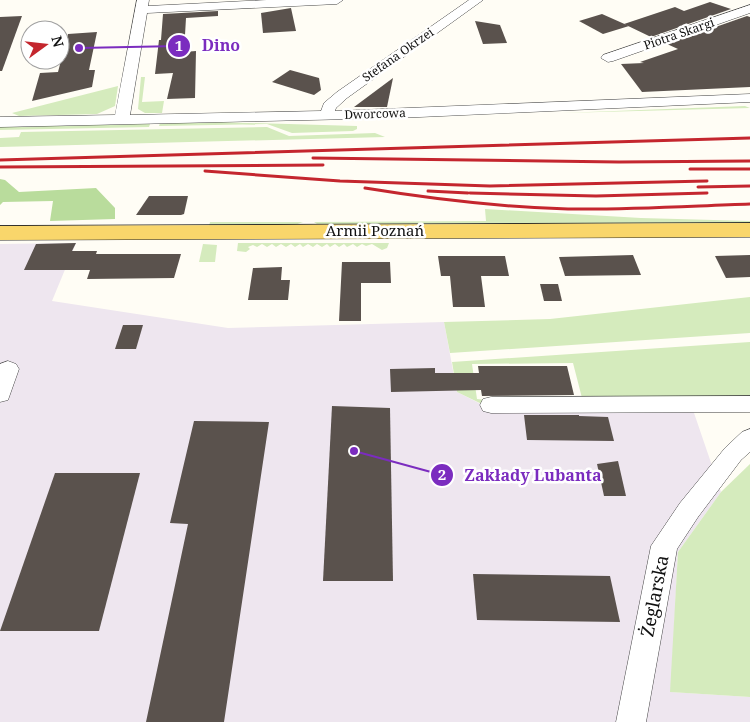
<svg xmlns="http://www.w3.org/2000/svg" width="750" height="722" viewBox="0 0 750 722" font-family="'Noto Serif',serif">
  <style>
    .industrial { fill: #eee6ef }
    .green { fill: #d5ebbd }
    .forest { fill: #b9dc9c }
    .building { fill: #5a524d }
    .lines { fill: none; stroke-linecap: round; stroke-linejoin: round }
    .minor-casing { stroke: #444; stroke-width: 1 }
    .major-casing { stroke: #222; stroke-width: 1 }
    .minor { fill: #fff; fill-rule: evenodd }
    .major { fill: #f9d66b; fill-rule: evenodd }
    .rail { stroke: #c4262e; stroke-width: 3 }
    .labels { text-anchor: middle; stroke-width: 5; stroke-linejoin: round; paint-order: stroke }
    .far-street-label { font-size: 12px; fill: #111; stroke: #fff }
    .street-label { font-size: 15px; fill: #111; stroke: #fff }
    .near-street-label { font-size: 18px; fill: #111; stroke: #fff }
    .leader { fill: none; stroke: #7b2cbf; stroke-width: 2 }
    .callout-dot { fill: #7b2cbf; stroke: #fff; stroke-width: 2 }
    .mark-label { font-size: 15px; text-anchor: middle; font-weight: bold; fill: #fff }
    .callout-label { font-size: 16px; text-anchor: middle; font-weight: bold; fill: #7b2cbf; stroke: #fff; stroke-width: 5; stroke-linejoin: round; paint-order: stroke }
  </style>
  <rect width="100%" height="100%" fill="#fffdf5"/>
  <!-- industrial -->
  <polygon class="industrial" points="76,243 52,301 228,328 444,322 457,392 495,411 693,410 721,492 678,552 671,692 750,697 750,722 0,722 0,244"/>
  <!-- green -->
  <g class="green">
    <polygon points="141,77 145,77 142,102 164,101 162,113 145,113 138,109"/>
    <polygon points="118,86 115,106 97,114 19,116 12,113"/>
    <polygon points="745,106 750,108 562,113"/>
    <polygon points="215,122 357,126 357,129 353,131 292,133 267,124 159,126 160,123"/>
    <polygon points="150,124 149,127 0,130 0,127"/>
    <polygon points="267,127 289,136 375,133 385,137 0,147 0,138 19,137 21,132"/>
    <polygon points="485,209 641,218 750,221 750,223 317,224 314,222 486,221"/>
    <polygon points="210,222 303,222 295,225 209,226"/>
    <polygon points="238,243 389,243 387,248 382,250 372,244 366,246 362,244 357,247 353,244 347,247 344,244 339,247 335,244 330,247 327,244 322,247 317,244 313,247 308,244 303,247 300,244 295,247 291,244 286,247 281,244 276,247 272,244 267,247 262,244 257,247 253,245 248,247 250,249 246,252 237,251"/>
    <polygon points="203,244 217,245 215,262 199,262"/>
    <polygon points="750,297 750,333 450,353 444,322 550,319"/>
    <polygon points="750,342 750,400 582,398 573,363 472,364 477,399 487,400 488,407 457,392 452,362"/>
    <polygon points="750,464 750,697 670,692 678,552 721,492"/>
  </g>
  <!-- forest -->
  <polygon class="forest" points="0,179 5,180 19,192 96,188 115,208 115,219 50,221 53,201 3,202 0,205"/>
  <!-- building -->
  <g class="building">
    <polygon points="710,2 731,9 651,37 624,24 675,7 684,11"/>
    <polygon points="291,8 296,31 263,33 261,13"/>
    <polygon points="218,11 218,16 186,18 184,52 196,51 195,98 167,99 173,73 155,74 159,40 161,40 163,14"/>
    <polygon points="602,14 629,26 603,34 579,21"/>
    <polygon points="22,16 2,71 0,71 0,17"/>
    <polygon points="747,16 750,17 750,87 642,92 621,64 644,63 640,62 678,49 667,44"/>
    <polygon points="475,21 500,25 507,43 483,44"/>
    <polygon points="97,32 89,70 95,70 92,87 32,101 40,73 58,72 68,34"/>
    <polygon points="290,70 319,78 321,90 314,95 272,82"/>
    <polygon points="393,78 387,107 354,107"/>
    <polygon points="149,196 188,196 184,214 181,215 136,215"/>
    <polygon points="76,243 72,251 97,251 96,254 181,254 174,278 87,279 90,270 24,270 36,244"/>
    <polygon points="633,255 641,275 565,276 559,257"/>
    <polygon points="750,255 750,277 726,278 715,256"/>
    <polygon points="438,256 505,256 509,276 481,276 485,307 453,307 450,276 441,276"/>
    <polygon points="342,262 390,262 391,283 361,283 361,321 339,321"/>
    <polygon points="282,267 281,280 290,280 288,300 248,300 253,268"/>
    <polygon points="540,284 558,284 562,301 544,301"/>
    <polygon points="123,325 143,325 136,349 115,349"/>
    <polygon points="478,366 567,366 574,395 482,396 481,390 391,392 390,369 435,368 435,373 479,373"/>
    <polygon points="332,406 390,408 393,581 323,581"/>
    <polygon points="524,415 579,415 579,416 608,417 614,441 527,440"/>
    <polygon points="194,421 269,422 224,722 146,722 188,524 170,523"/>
    <polygon points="618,461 626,496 604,496 597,464"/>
    <polygon points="55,473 140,473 99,631 0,631"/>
    <polygon points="473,574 610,576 620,622 477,620"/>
  </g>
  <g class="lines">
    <!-- minor casing -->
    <g class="minor-casing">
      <g id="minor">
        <polygon points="137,0 149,0 148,6 267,0 343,0 337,4 147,13 130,115 321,111 324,103 337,92 469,0 483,0 347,98 336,108 335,111 750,94 750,102 397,118 0,127 0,117 115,115"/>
        <polygon points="750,5 750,13 613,61 608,62 601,58 603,55"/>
        <polygon points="8,361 16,364 19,369 8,400 0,402 0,364"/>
        <polygon points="750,396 750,412 491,413 483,411 480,405 483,399 491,397"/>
        <polygon points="750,429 750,452 741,460 698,517 677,549 646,722 616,722 651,546 680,503 725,448 742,432"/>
      </g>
    </g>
    <!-- major casing -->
    <g class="major-casing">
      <polygon id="major" points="750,223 750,237 0,240 0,226"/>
    </g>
    <!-- minor -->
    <use href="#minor" class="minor"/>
    <!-- major -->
    <use href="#major" class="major"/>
    <!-- rail -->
    <g class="rail">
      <polyline points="313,158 619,162 750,161"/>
      <polyline points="0,160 750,138"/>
      <polyline points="0,167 323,165"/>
      <polyline points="690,169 750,169"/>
      <polyline points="205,171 340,181 490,186 707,181"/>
      <polyline points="698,187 750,186"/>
      <path d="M365,188c67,11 135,19 203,21 61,1 122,-3 182,-5"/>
      <polyline points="428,191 468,193"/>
      <polyline points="470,193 596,196 707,193"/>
    </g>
  </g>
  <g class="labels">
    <!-- far-street labels -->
    <g class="far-street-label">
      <text transform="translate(679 34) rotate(-19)" y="4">Piotra Skargi</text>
      <text transform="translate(398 55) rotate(-35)" y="4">Stefana Okrzei</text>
      <text transform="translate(375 114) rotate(-2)" y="4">Dworcowa</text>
    </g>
    <!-- street labels -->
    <g class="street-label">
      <text x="375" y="236">Armii Poznań</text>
    </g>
    <!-- near-street labels -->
    <g class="near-street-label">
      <text transform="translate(655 596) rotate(-79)" y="6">Żeglarska</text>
    </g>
  </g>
  <!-- callouts -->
  <path class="leader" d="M79 48L179 46M354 451L442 475"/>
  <g class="callout-dot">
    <circle cx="79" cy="48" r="5"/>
    <circle cx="354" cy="451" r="5"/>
    <circle cx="179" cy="46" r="12"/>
    <circle cx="442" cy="475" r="12"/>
  </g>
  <g class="mark-label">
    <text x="179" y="51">1</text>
    <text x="442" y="480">2</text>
  </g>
  <g class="callout-label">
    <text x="221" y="51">Dino</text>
    <text x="533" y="481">Zakłady Lubanta</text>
  </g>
  <!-- north arrow -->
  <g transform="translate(45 45) rotate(75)"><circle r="24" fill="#ffffff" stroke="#a0a0a0"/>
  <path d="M0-4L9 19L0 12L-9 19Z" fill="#c4262e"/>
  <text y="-8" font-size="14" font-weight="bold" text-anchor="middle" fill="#111111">N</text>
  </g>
</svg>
